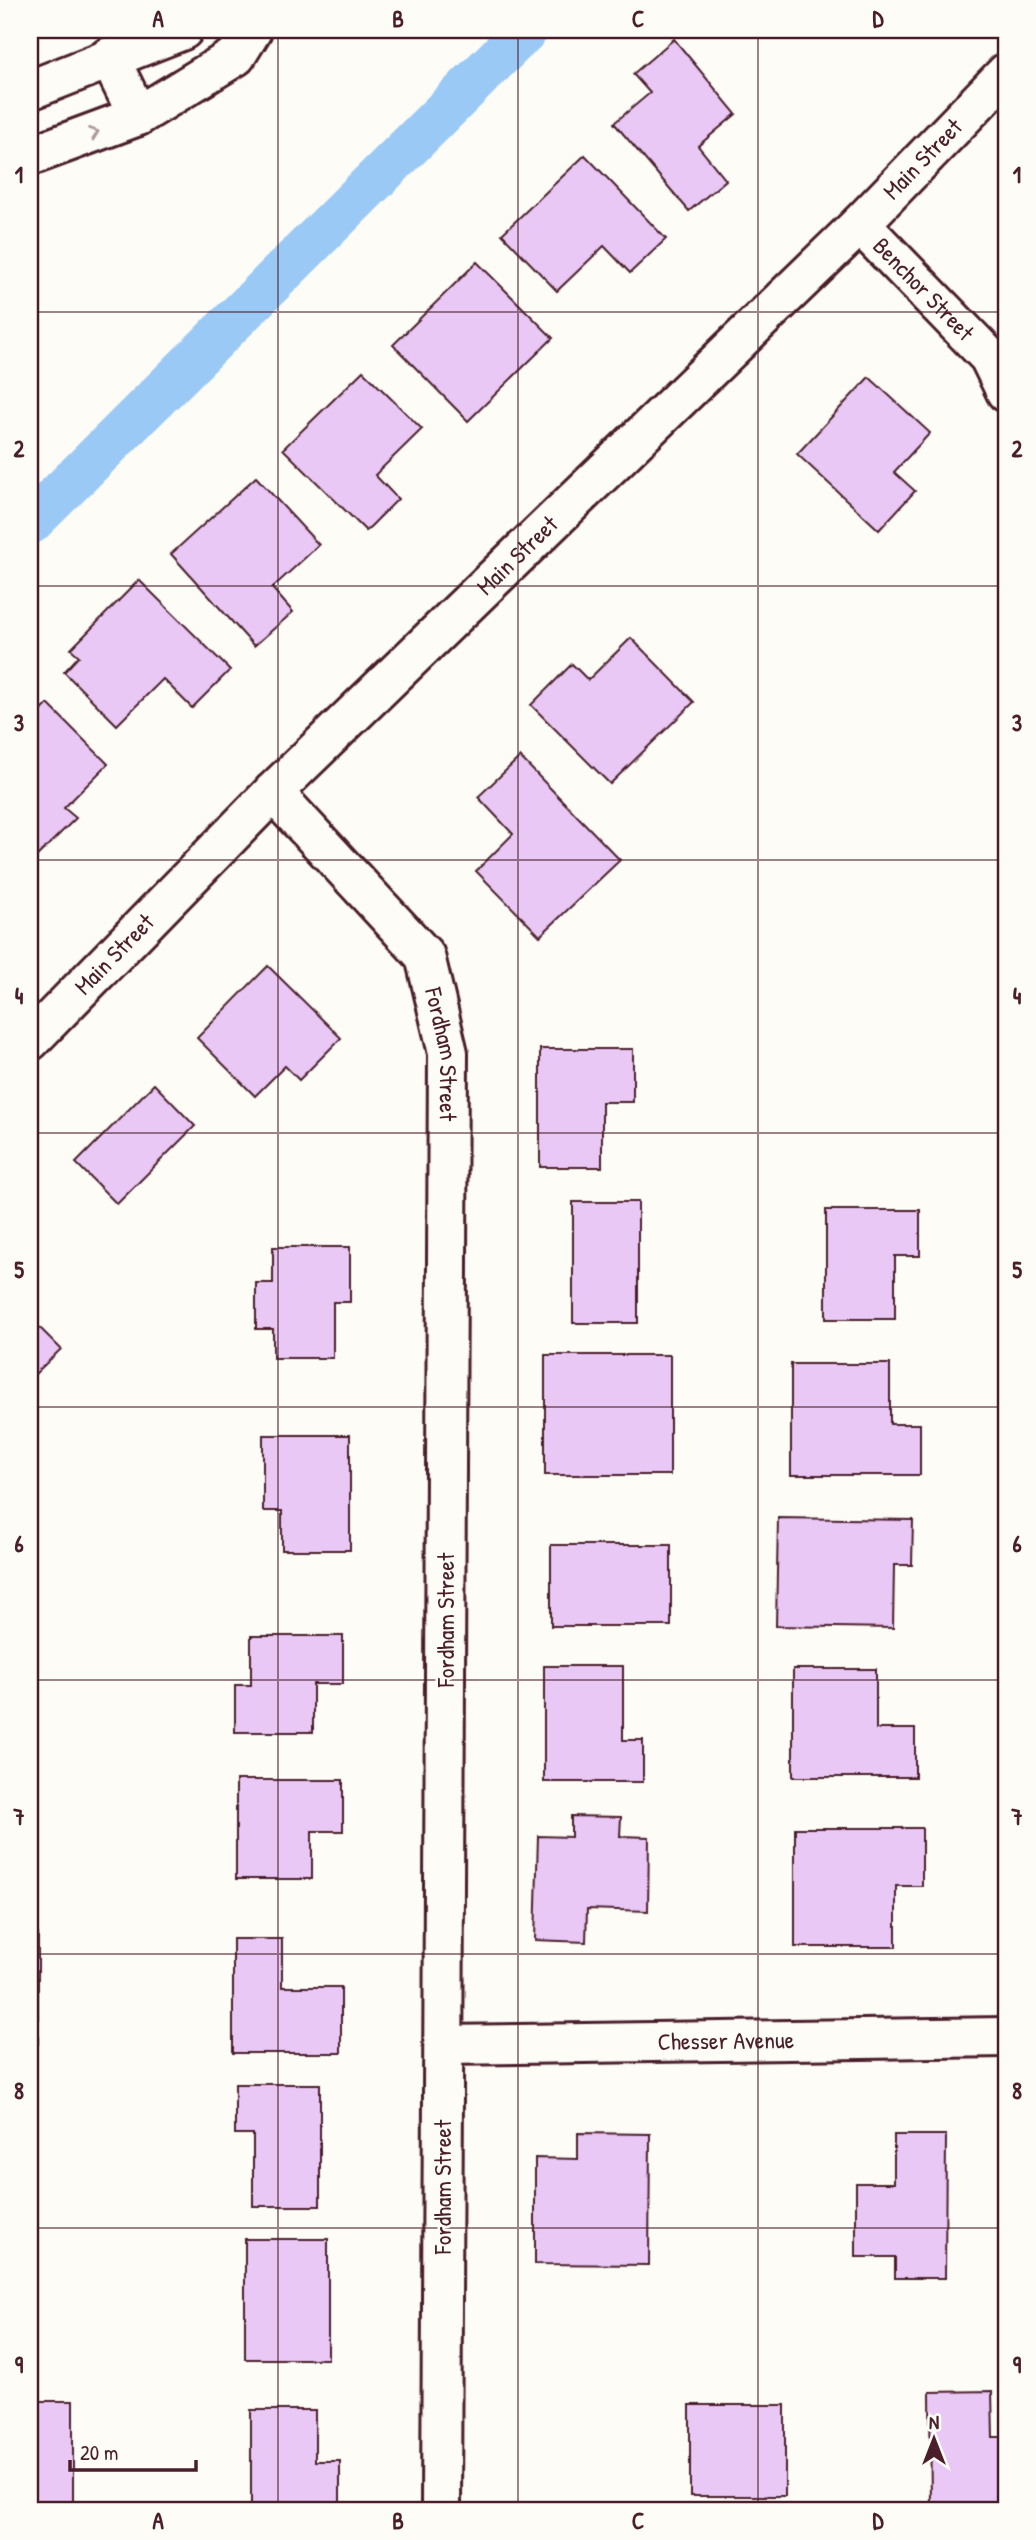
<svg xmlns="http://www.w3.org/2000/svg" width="1036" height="2540" viewBox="0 0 1036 2540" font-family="'Patrick Hand',sans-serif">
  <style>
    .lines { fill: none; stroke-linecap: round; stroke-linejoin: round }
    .canal { stroke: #9ac9f5; stroke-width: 44 }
    .building { fill: #e9c8f5; stroke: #4a1f2b; stroke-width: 2 }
    .street-casing { stroke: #4a1f2b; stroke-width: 44 }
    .street { stroke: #fdfcf7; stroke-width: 38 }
    .oneway { stroke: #ac999b }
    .grid { fill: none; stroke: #4a1f2b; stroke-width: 2; stroke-opacity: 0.55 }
    .labels { text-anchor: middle; stroke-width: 5; stroke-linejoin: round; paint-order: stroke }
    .street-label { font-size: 24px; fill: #4a1f2b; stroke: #fdfcf7 }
    .neatline { fill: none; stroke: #4a1f2b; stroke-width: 2.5 }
    .grid-label { font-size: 23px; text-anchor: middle; font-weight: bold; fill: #4a1f2b }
  </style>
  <rect width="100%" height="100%" fill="#fdfcf7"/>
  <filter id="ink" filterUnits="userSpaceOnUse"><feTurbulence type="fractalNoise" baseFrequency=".0143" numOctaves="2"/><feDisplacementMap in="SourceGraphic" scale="14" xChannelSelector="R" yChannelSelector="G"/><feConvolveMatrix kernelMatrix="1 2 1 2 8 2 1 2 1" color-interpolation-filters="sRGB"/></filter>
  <g filter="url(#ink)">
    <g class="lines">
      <!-- canal -->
      <polyline class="canal" points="30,523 526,30"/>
    </g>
    <!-- building -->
    <g class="building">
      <polygon points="674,39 736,114 698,146 726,180 689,211 614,123 650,93 633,74"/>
      <polygon points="585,155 666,239 630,273 604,246 557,291 502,234"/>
      <polygon points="477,262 553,338 468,421 393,345"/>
      <polygon points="363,371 422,429 375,475 398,499 366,531 283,449"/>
      <polygon points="869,377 930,433 894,472 915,491 879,530 797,454"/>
      <polygon points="256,477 319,545 272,588 293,612 254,646 171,554"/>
      <polygon points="139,580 230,670 192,708 163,679 117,725 64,672 79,656 71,649"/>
      <polygon points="631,638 694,702 610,784 531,705 572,664 588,680"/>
      <polygon points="48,704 108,764 64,808 76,818 36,857 30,851 30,723"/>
      <polygon points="520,757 620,860 540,936 476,871 513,834 478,797"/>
      <polygon points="268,966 341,1038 299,1080 285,1066 255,1096 197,1038"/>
      <polygon points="540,1049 633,1049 633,1102 602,1102 602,1167 540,1167"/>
      <polygon points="154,1084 195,1126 117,1204 76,1163"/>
      <rect x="573" y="1202" width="65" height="121"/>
      <polygon points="826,1210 920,1210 920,1256 895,1256 895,1319 826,1319"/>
      <polygon points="273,1247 350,1247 350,1302 333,1302 333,1358 273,1358 273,1329 256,1329 256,1283 273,1283"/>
      <polygon points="30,1318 61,1349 30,1379"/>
      <rect x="545" y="1355" width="125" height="120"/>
      <polygon points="791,1364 890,1364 890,1424 920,1424 920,1475 791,1475"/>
      <polygon points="263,1435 350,1435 350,1550 282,1550 282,1511 263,1511"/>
      <polygon points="778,1518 913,1520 912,1565 894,1565 893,1628 776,1626"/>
      <rect x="551" y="1545" width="120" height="81"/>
      <polygon points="251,1636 343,1636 343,1684 313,1684 313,1732 235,1732 235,1685 251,1685"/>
      <polygon points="544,1666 623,1666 623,1740 643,1740 643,1782 544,1782"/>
      <polygon points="793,1669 876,1669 876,1729 915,1729 915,1777 793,1777"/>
      <polygon points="236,1780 343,1780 343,1831 312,1831 312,1879 236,1879"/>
      <polygon points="571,1816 621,1817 620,1836 649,1837 648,1911 587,1909 586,1942 535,1940 538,1836 571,1837"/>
      <polygon points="795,1828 922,1828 922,1886 896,1886 896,1947 795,1947"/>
      <rect x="30" y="1934" width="8" height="110"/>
      <polygon points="233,1939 282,1939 282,1987 341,1987 341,2053 233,2053"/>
      <polygon points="235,2084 320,2084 320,2206 253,2206 253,2134 235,2134"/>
      <polygon points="578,2133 650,2134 649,2265 535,2264 535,2158 578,2159"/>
      <polygon points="894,2135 946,2135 945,2278 895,2278 895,2257 856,2257 856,2183 894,2183"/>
      <rect x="245" y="2239" width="83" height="120"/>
      <polygon points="992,2391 993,2437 1006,2437 1006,2510 931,2510 930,2392"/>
      <rect x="30" y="2401" width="43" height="109"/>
      <rect x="690" y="2405" width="95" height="91"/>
      <polygon points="251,2410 315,2410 315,2461 340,2461 340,2510 251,2510"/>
    </g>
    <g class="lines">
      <!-- street casing -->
      <g class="street-casing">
        <g id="street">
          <polyline points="109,57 138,116"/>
          <polyline points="30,90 183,30"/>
          <polyline points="30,156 138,116 236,56 252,30"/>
          <path id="s1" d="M860,224l129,133 17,35"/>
          <path id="s2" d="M273,792l152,164 23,97 -7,1457"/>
          <path id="s3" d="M30,1041l243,-249 587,-568 146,-151"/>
          <path id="s4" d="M444,2045l562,-8"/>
        </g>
      </g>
      <!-- street -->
      <use href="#street" class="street"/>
    </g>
    <!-- one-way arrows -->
    <defs><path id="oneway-chevron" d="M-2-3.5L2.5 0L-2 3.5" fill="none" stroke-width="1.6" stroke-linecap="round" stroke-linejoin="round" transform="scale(1.75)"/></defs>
    <use class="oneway" href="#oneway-chevron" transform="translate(94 133) rotate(-20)"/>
  </g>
  <!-- grid -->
  <path class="grid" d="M278,30v2480M518,30v2480M758,30v2480M30,312h976M30,586h976M30,860h976M30,1133h976M30,1407h976M30,1680h976M30,1954h976M30,2228h976"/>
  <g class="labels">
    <!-- street labels -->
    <g class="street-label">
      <text dy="8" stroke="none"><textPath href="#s3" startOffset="1255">Main Street</textPath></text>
      <text dy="8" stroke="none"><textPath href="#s1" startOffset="91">Benchor Street</textPath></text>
      <text dy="8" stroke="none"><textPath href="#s3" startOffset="688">Main Street</textPath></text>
      <text dy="8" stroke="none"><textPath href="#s3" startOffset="121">Main Street</textPath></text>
      <text dy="8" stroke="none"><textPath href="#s2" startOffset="324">Fordham Street</textPath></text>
      <text transform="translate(446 1620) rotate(-90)" y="8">Fordham Street</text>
      <text dy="8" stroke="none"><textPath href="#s4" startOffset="282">Chesser Avenue</textPath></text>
      <text transform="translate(443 2187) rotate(-90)" y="8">Fordham Street</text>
    </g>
  </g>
  <!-- margin -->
  <rect width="1036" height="2540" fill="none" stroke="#fdfcf7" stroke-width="77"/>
  <!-- north arrow -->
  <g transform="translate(934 2439)" stroke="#fdfcf7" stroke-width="5" paint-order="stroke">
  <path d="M0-5L12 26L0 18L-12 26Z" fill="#4a1f2b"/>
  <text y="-10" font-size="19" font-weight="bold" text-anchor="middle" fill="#4a1f2b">N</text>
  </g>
  <!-- scale -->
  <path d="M70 2460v10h126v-10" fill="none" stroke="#4a1f2b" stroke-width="3.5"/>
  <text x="80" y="2460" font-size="21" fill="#4a1f2b" stroke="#fdfcf7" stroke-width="5" paint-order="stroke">20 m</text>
  <rect x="38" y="38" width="960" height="2464" class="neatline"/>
  <g class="grid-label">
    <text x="158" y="27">A</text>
    <text x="398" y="27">B</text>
    <text x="638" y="27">C</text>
    <text x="878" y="27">D</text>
    <text x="19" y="183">1</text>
    <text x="1017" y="183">1</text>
    <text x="19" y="457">2</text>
    <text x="1017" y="457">2</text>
    <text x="19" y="731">3</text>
    <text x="1017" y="731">3</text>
    <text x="19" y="1004">4</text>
    <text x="1017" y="1004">4</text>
    <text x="19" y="1278">5</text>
    <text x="1017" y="1278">5</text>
    <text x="19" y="1552">6</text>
    <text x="1017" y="1552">6</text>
    <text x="19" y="1825">7</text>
    <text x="1017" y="1825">7</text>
    <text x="19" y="2099">8</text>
    <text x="1017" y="2099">8</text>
    <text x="19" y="2373">9</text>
    <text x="1017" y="2373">9</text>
    <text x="158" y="2529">A</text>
    <text x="398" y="2529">B</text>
    <text x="638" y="2529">C</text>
    <text x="878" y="2529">D</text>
  </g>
</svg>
